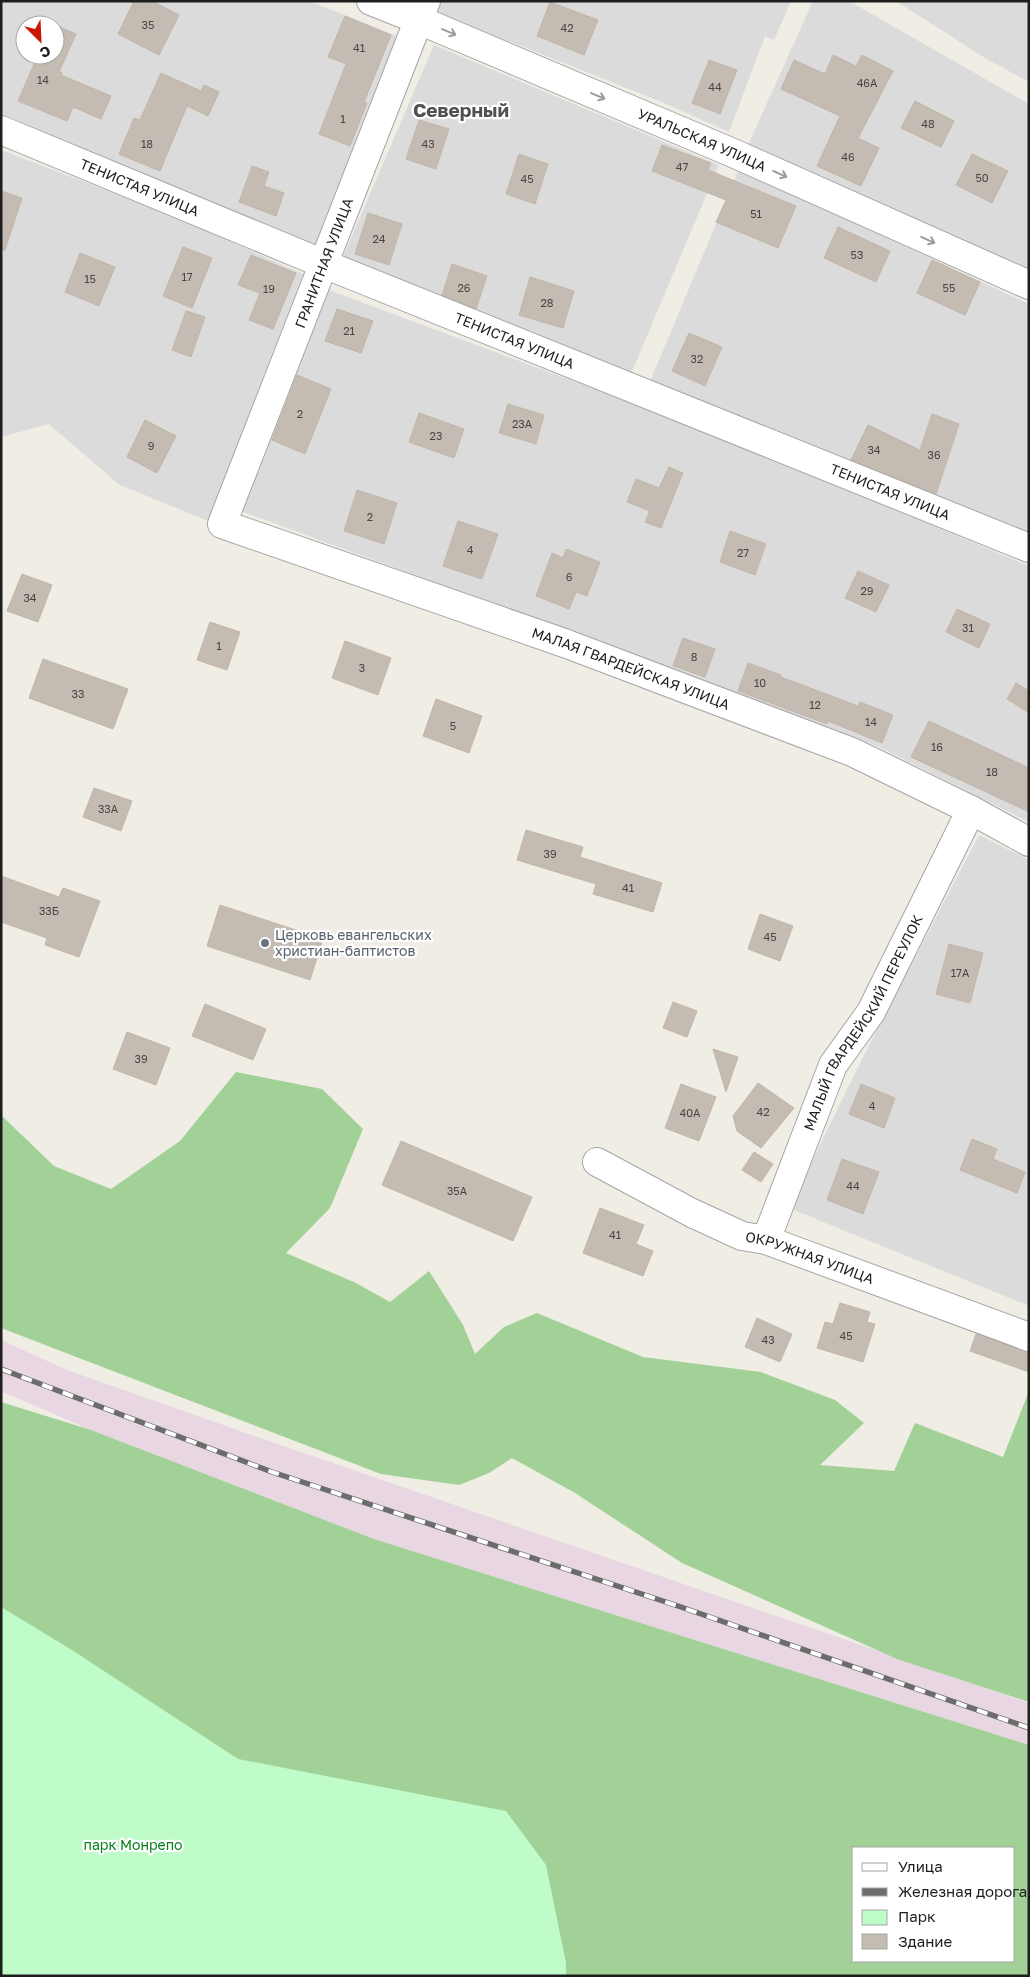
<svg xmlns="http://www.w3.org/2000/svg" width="1030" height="1977" viewBox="0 0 1030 1977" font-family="'Golos Text',sans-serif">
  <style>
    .residential { fill: #dcdbdb; fill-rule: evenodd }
    .industrial { fill: #e9d6e3 }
    .forest { fill: #a2d197; fill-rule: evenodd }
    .park { fill: #bffcca }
    .building { fill: #c4bcb3; stroke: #c2b5a6 }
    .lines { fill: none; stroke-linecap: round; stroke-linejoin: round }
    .minor-casing { stroke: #a5a5a5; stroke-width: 30 }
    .minor { stroke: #fff; stroke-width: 28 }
    .rail-casing { stroke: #6c6c6c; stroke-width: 5.5 }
    .rail { stroke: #fff; stroke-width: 4; stroke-dasharray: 11; stroke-linecap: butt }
    .oneway { stroke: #9a9a9a }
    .worship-dot { fill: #6b7280; stroke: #fff; stroke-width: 2 }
    .labels { text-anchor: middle; stroke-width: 4.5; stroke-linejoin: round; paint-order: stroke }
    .number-label { font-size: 11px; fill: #484643 }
    .street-label { font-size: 14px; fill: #1e1e1e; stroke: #fff }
    .worship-label { font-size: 14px; fill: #5b616d; stroke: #fff; text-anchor: start }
    .park-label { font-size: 14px; fill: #07821e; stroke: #fff }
    .district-label { font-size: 19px; font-weight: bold; fill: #515151; stroke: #fff }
  </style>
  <rect width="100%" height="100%" fill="#f0ede4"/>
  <!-- residential -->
  <g class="residential">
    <path d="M1,1h308l93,37 -85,213 -316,-138zM25,25h30v30h-30z"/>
    <polygon points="437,1 791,1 774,40 765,36 729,132 664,103 433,11"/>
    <polygon points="813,1 849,1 1029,104 1029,278 744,154"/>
    <polygon points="896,1 1029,1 1029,82 985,58"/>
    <polygon points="434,45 719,165 631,374 340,264"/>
    <polygon points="1,150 171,215 303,274 208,521 118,484 49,424 1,437"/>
    <polygon points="739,169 1029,304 1029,539 649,384"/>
    <polygon points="326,289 700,428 1029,566 1029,822 877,746 241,511"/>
    <polygon points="979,835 1029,860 1029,1306 789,1208 863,1057"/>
  </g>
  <!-- industrial -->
  <polygon class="industrial" points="1,1340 67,1370 266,1440 1029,1703 1029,1745 374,1539 91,1430 1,1391"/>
  <!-- forest -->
  <g class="forest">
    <polygon points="236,1072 322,1089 363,1129 330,1208 286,1253 356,1283 390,1302 429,1271 463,1325 475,1354 504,1327 537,1313 643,1357 761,1372 835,1400 864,1423 820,1465 894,1471 915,1423 1003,1457 1029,1391 1029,1702 897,1659 682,1563 575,1493 512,1458 489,1473 459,1485 381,1474 1,1328 1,1115 54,1166 111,1189 180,1141"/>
    <path d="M1,1402l90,28 283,109 655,206v231h-1028zM854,1848h160v113h-160z"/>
  </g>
  <!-- park -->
  <polygon class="park" points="1,1607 72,1650 238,1759 506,1811 546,1865 566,1963 566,1976 1,1976"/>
  <!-- building -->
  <g class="building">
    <polygon points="134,1 152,1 179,15 159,55 118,34"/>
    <polygon points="550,2 598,20 584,55 537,36"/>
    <polygon points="345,16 391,35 364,102 367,103 350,146 319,134 346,64 328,57"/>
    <polygon points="51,23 76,34 59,72 62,72 61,75 111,96 101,119 73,107 67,121 18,101 38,55 55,55 55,25 50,25"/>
    <polygon points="833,55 856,66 862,55 893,71 858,138 879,148 861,186 817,166 840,116 781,89 794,60 825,74"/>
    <polygon points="709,60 737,70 720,114 692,103"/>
    <polygon points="161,73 201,91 204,85 219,92 208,116 187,106 160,171 119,154 134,118 140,120"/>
    <polygon points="915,101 954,121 941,147 901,128"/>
    <polygon points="419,120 449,129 436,169 406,159"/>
    <polygon points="662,145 711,163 708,170 796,206 778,248 716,222 726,200 652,171"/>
    <polygon points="519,154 548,164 535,204 506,194"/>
    <polygon points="972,154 1008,171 992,203 956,185"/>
    <polygon points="252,166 269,172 264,186 284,193 276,216 239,202"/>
    <polygon points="1,191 22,198 5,250 1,250"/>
    <polygon points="368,213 402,224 389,265 355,254"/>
    <polygon points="838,227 890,251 876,282 824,258"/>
    <polygon points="183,247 212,258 192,308 163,296"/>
    <polygon points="80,253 115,267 99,306 65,292"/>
    <polygon points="251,255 296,273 273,329 249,320 260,293 238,285"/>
    <polygon points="932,260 980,282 965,315 917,293"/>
    <polygon points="452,264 487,276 476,309 442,295"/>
    <polygon points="530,277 574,291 563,328 519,315"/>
    <polygon points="337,309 373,321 361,353 325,341"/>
    <polygon points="186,311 205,317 191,357 172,350"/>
    <polygon points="689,333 722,347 705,386 672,371"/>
    <polygon points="297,375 331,389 305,454 272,440"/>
    <polygon points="508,404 544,415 536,444 499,433"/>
    <polygon points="419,413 464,429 454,458 409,442"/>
    <polygon points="932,414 959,424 936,494 851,460 868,425 920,450"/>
    <polygon points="145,420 176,436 157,473 127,457"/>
    <polygon points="669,467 683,473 661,528 645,522 650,511 627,502 636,479 659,488"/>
    <polygon points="357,490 397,503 384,544 344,531"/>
    <polygon points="458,521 498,534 482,579 443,566"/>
    <polygon points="730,531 766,544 755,575 720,562"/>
    <polygon points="566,549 600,562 587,596 576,592 569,609 536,596 552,553 563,558"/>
    <polygon points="858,571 889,585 876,612 845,598"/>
    <polygon points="22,574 52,585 38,622 7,611"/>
    <polygon points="957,609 990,624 979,648 946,632"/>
    <polygon points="210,622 240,632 227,670 197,660"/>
    <polygon points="683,638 715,649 705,677 673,666"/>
    <polygon points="345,641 391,658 378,695 332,678"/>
    <polygon points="43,659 128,689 113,729 29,698"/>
    <polygon points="748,663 781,675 781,677 858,706 860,702 893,715 882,743 828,721 827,724 738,691"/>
    <polygon points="1016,683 1029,691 1029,713 1007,699"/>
    <polygon points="436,699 482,716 469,753 423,736"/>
    <polygon points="929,721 1029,768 1029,812 911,757"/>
    <polygon points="94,788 132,801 121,831 83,817"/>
    <polygon points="526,830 583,847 580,857 662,883 653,912 593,894 596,884 517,860"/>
    <polygon points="1,876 59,897 63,888 100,901 79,957 45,945 47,938 1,922"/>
    <polygon points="220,905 323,939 310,980 207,946"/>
    <polygon points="760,914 793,926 780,961 748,949"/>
    <polygon points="949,944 983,953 970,1003 936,994"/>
    <polygon points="673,1002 697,1011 687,1037 663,1028"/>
    <polygon points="205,1004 266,1029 253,1060 192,1036"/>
    <polygon points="127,1032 170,1048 156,1085 113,1069"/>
    <polygon points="713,1049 738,1057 726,1092"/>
    <polygon points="758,1083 794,1108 761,1148 737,1131 733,1116"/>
    <polygon points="681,1084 716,1097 699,1141 665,1128"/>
    <polygon points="861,1084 895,1098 884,1128 849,1114"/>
    <polygon points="972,1139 997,1149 993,1159 1025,1172 1017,1193 960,1170"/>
    <polygon points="401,1141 532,1197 513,1241 382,1185"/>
    <polygon points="754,1152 773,1164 761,1182 742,1170"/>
    <polygon points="842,1159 879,1172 863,1214 827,1200"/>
    <polygon points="600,1208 644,1225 636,1244 653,1251 643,1276 583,1253"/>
    <polygon points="840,1303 870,1312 867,1322 875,1324 863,1362 817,1348 825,1322 833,1324"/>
    <polygon points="757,1318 792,1334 780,1362 745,1347"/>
    <polygon points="976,1334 1029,1352 1029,1372 970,1351"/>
  </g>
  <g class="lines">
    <!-- minor casing -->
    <g class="minor-casing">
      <g id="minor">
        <path id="s1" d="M371,1l48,19 314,133 296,132"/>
        <path id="s2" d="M426,1l-204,523 345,120 285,108 119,58 58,32"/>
        <path id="s3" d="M1,130l323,134 705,284"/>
        <path id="s4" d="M597,1162l95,51 50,23 24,4 263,97"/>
        <path id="s5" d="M766,1240l67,-175 38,-53 100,-202"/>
      </g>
    </g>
    <!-- minor -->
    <use href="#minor" class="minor"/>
    <!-- rail casing -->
    <g class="rail-casing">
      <polyline id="rail" points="1,1369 272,1472 681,1607 1029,1728"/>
    </g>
    <!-- rail -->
    <use href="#rail" class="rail"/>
  </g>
  <!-- one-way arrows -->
  <defs><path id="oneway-shaft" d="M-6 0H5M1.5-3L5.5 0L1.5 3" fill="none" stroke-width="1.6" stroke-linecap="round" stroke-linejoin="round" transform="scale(1.25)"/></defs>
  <g class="oneway">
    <use href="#oneway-shaft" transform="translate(449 32) rotate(23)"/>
    <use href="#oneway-shaft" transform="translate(598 96) rotate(23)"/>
    <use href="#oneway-shaft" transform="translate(780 174) rotate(24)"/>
    <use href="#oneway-shaft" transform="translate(928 240) rotate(24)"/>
  </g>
  <!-- markers -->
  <circle class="worship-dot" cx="265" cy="943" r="5"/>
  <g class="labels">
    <!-- number labels -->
    <g class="number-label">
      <text x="148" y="29">35</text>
      <text x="567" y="32">42</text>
      <text x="359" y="52">41</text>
      <text x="43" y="84">14</text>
      <text x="867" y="87">46А</text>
      <text x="715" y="91">44</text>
      <text x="343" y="123">1</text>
      <text x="928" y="128">48</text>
      <text x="147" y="148">18</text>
      <text x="428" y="148">43</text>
      <text x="848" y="161">46</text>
      <text x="682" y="171">47</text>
      <text x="982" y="182">50</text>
      <text x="527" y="183">45</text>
      <text x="756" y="218">51</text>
      <text x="379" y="243">24</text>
      <text x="857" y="259">53</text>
      <text x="187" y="281">17</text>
      <text x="90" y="283">15</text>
      <text x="464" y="292">26</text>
      <text x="949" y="292">55</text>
      <text x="269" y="293">19</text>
      <text x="547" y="307">28</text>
      <text x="349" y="335">21</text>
      <text x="697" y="363">32</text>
      <text x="300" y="418">2</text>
      <text x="522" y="428">23А</text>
      <text x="436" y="440">23</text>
      <text x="151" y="450">9</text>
      <text x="874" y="454">34</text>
      <text x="934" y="459">36</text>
      <text x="370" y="521">2</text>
      <text x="470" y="554">4</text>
      <text x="743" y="557">27</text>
      <text x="569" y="581">6</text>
      <text x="867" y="595">29</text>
      <text x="30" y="602">34</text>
      <text x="968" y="632">31</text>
      <text x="219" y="650">1</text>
      <text x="694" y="661">8</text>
      <text x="362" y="672">3</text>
      <text x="760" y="687">10</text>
      <text x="78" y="698">33</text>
      <text x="815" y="709">12</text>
      <text x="871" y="726">14</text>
      <text x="453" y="730">5</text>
      <text x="937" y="751">16</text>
      <text x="992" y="776">18</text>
      <text x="108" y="813">33А</text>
      <text x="550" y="858">39</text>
      <text x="628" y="892">41</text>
      <text x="49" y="915">33Б</text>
      <text x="770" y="941">45</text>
      <text x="960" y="977">17А</text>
      <text x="141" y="1063">39</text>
      <text x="872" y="1110">4</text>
      <text x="763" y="1116">42</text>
      <text x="690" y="1117">40А</text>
      <text x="853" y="1190">44</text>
      <text x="457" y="1195">35А</text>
      <text x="615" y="1239">41</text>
      <text x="846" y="1340">45</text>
      <text x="768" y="1344">43</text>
    </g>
    <!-- street labels -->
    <g class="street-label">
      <text dy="5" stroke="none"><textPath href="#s1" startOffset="359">УРАЛЬСКАЯ УЛИЦА</textPath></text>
      <text dy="5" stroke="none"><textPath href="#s3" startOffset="150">ТЕНИСТАЯ УЛИЦА</textPath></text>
      <text transform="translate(324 263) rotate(-69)" y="5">ГРАНИТНАЯ УЛИЦА</text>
      <text dy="5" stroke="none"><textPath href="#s3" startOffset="555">ТЕНИСТАЯ УЛИЦА</textPath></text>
      <text dy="5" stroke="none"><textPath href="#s3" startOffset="960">ТЕНИСТАЯ УЛИЦА</textPath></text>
      <text dy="5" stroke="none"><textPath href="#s2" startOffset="995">МАЛАЯ ГВАРДЕЙСКАЯ УЛИЦА</textPath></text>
      <text dy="5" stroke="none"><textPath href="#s5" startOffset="239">МАЛЫЙ ГВАРДЕЙСКИЙ ПЕРЕУЛОК</textPath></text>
      <text dy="5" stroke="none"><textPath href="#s4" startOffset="234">ОКРУЖНАЯ УЛИЦА</textPath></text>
    </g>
    <!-- worship labels -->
    <g class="worship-label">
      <text x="275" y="940">Церковь евангельских<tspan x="275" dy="16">христиан-баптистов</tspan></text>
    </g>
    <!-- park labels -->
    <g class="park-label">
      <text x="133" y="1850">парк Монрепо</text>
    </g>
    <!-- district labels -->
    <g class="district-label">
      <text x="461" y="117">Северный</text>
    </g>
  </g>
  <!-- border -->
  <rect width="1030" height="1977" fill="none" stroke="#1e1e1e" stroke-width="5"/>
  <!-- legend -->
  <rect x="852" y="1847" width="162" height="115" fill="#ffffff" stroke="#a5a5a5"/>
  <rect x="862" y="1863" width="25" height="8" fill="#ffffff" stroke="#a5a5a5"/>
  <text x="898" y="1872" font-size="15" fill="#1e1e1e">Улица</text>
  <rect x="862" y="1888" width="25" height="8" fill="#6c6c6c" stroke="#a5a5a5"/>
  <text x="898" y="1897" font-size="15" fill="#1e1e1e">Железная дорога</text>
  <rect x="862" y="1910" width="25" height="15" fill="#bffcca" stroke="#a5a5a5"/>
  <text x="898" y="1922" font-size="15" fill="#1e1e1e">Парк</text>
  <rect x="862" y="1934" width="25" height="15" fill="#c4bcb3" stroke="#a5a5a5"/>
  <text x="898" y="1947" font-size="15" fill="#1e1e1e">Здание</text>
  <!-- north arrow -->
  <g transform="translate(40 40) rotate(156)"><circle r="24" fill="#ffffff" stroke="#a5a5a5"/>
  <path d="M0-4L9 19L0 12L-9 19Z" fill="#cd1600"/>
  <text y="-8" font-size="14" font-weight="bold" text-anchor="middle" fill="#1e1e1e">С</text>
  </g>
</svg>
